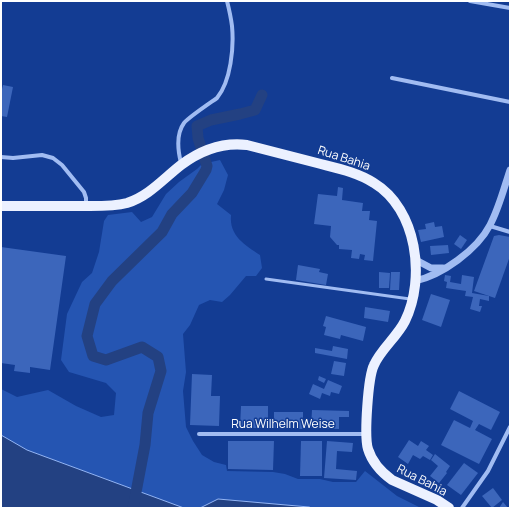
<svg xmlns="http://www.w3.org/2000/svg" width="511" height="509" viewBox="0 0 511 509" font-family="Manrope,sans-serif">
  <style>
    .green { fill: #2555b2 }
    .water { fill: #234182; stroke: #93b5f5 }
    .lines { fill: none; stroke-linecap: round; stroke-linejoin: round }
    .river { stroke: #234182; stroke-width: 11 }
    .building { fill: #3c66bb }
    .service { stroke: #a1bcf2; stroke-width: 3 }
    .minor { stroke: #a1bcf2; stroke-width: 4 }
    .tertiary { stroke: #a1bcf2; stroke-width: 7 }
    .primary { stroke: #ecf1ff; stroke-width: 10 }
    .labels { text-anchor: middle; stroke-width: 3; stroke-linejoin: round; paint-order: stroke }
    .street-label { font-size: 12px; fill: #fff; stroke: #133c93 }
  </style>
  <rect width="100%" height="100%" fill="#133c93"/>
  <!-- green -->
  <path class="green" d="M220,160l8,15 -4,15 -7,14 14,11c-2,21 14,30 29,40l2,13 -6,8h-10l-16,19 -8,7 -12,-2 -11,5 -9,20 -7,9 3,38 -3,19 3,36 7,14 9,14 12,7 12,3 1,6 46,1 12,2 13,5h22l13,3h23l9,-11 32,25 24,12h-109l-94,-9 -18,9h-16l-157,-58 -26,-15v-46l16,8 31,-7 28,16 25,11 13,-2 2,-22 -10,-10 -37,-11 -8,-12 6,-46 15,-32 10,-9 7,-21 5,-31 4,-6 24,-3 9,10 11,-5 14,-23 13,-12 18,-13 5,-5z"/>
  <!-- water -->
  <g class="water">
    <polygon points="1,435 27,450 184,508 1,508"/>
    <polygon points="218,499 309,507 312,508 200,508"/>
  </g>
  <g class="lines">
    <!-- river -->
    <polyline class="river" points="133,508 145,445 148,413 161,371 158,357 142,347 106,360 93,356 87,336 95,304 112,281 162,232 172,214 192,193 206,170 207,166 198,138 197,126 211,120 240,114 255,110 262,95"/>
  </g>
  <!-- building -->
  <g class="building">
    <polygon points="3,85 13,87 7,117 1,116 1,93"/>
    <polygon points="338,187 343,188 342,200 363,203 362,211 370,211 369,220 377,221 373,261 364,260 365,255 360,254 359,259 351,258 352,250 339,249 339,245 337,245 330,237 331,226 314,224 318,194 337,196"/>
    <polygon points="434,222 435,227 442,226 444,237 421,242 418,230 426,229 425,224"/>
    <polygon points="460,235 467,240 461,249 454,244"/>
    <polygon points="499,235 510,237 510,256 495,298 474,291 494,236"/>
    <polygon points="448,245 449,253 431,255 430,246"/>
    <polygon points="1,247 66,256 50,370 30,367 30,373 14,371 15,365 1,363"/>
    <polygon points="298,265 320,269 319,272 328,274 326,285 296,280"/>
    <polygon points="379,272 390,273 389,288 379,288"/>
    <polygon points="391,272 400,272 399,290 390,290"/>
    <polygon points="445,275 451,276 450,282 461,284 462,275 474,277 472,293 489,296 489,301 480,299 479,306 482,306 480,312 470,309 473,297 465,296 466,291 446,288 447,282 444,281"/>
    <polygon points="431,294 450,300 441,327 422,320"/>
    <polygon points="365,307 390,311 388,322 364,318"/>
    <polygon points="326,316 366,327 363,341 341,335 340,339 324,335 326,327 323,326"/>
    <polygon points="333,346 348,349 347,359 315,353 315,348 332,351"/>
    <polygon points="334,361 346,363 344,376 331,374"/>
    <polygon points="192,374 212,375 211,396 220,396 219,426 190,425"/>
    <polygon points="319,376 326,379 324,383 318,380"/>
    <polygon points="328,380 342,386 339,394 331,392 330,396 322,393 320,399 309,394 313,384 324,389"/>
    <polygon points="459,391 500,412 491,430 479,424 475,430 492,439 479,464 441,445 454,420 470,428 473,421 450,409"/>
    <polygon points="241,406 268,406 268,428 240,428"/>
    <polygon points="312,410 349,411 349,417 339,417 339,429 311,428"/>
    <polygon points="274,412 303,412 303,429 274,428"/>
    <polygon points="409,440 418,446 421,441 429,446 426,450 433,455 430,460 423,456 420,459 413,455 408,464 398,457"/>
    <polygon points="228,441 274,441 273,470 228,469"/>
    <polygon points="301,441 322,441 322,476 300,476"/>
    <polygon points="327,441 353,443 352,452 337,451 336,469 357,471 356,480 324,478"/>
    <polygon points="435,454 450,466 446,472 447,473 439,483 430,476 438,466 431,460"/>
    <polygon points="464,463 478,473 461,495 447,485"/>
    <polygon points="493,488 502,500 492,508 482,496"/>
    <polygon points="503,502 508,508 499,508"/>
  </g>
  <g class="lines">
    <!-- service -->
    <polyline class="service" points="266,279 410,299"/>
    <!-- minor -->
    <g class="minor">
      <polyline points="470,1 510,8"/>
      <polyline points="392,78 510,102"/>
      <polyline points="1,157 13,158 42,155 53,158 62,165 84,192 86,198 86,206"/>
      <path d="M181,163c-3,-12 -5,-29 3,-40 5,-6 26,-20 33,-25 14,-17 17,-51 15,-72 -1,-8 -3,-17 -5,-25"/>
      <polyline points="490,226 510,232"/>
      <polyline points="199,434 366,434"/>
      <polyline points="462,508 488,471 510,427"/>
    </g>
    <!-- tertiary -->
    <g class="tertiary">
      <polyline points="416,260 431,268 443,268"/>
      <path d="M415,281c27,-6 62,-31 75,-56 9,-17 14,-37 20,-55"/>
    </g>
    <!-- primary -->
    <path class="primary" d="M1,206c26,0 51,0 77,0 15,0 34,1 49,-3 22,-7 36,-24 54,-38 20,-15 42,-23 66,-20 23,6 47,12 70,18 19,5 40,9 57,20 43,26 52,95 31,138 -8,16 -24,28 -31,44 -6,12 -10,71 -6,84 4,13 13,23 24,31l45,20 12,8"/>
  </g>
  <g class="labels">
    <!-- street labels -->
    <g class="street-label">
      <text transform="translate(344 158) rotate(18)" y="4">Rua Bahia</text>
      <text x="283" y="428">Rua Wilhelm Weise</text>
      <text transform="translate(422 480) rotate(27)" y="4">Rua Bahia</text>
    </g>
  </g>
  <!-- border -->
  <rect width="511" height="509" fill="none" stroke="#ffffff" stroke-width="4"/>
</svg>
